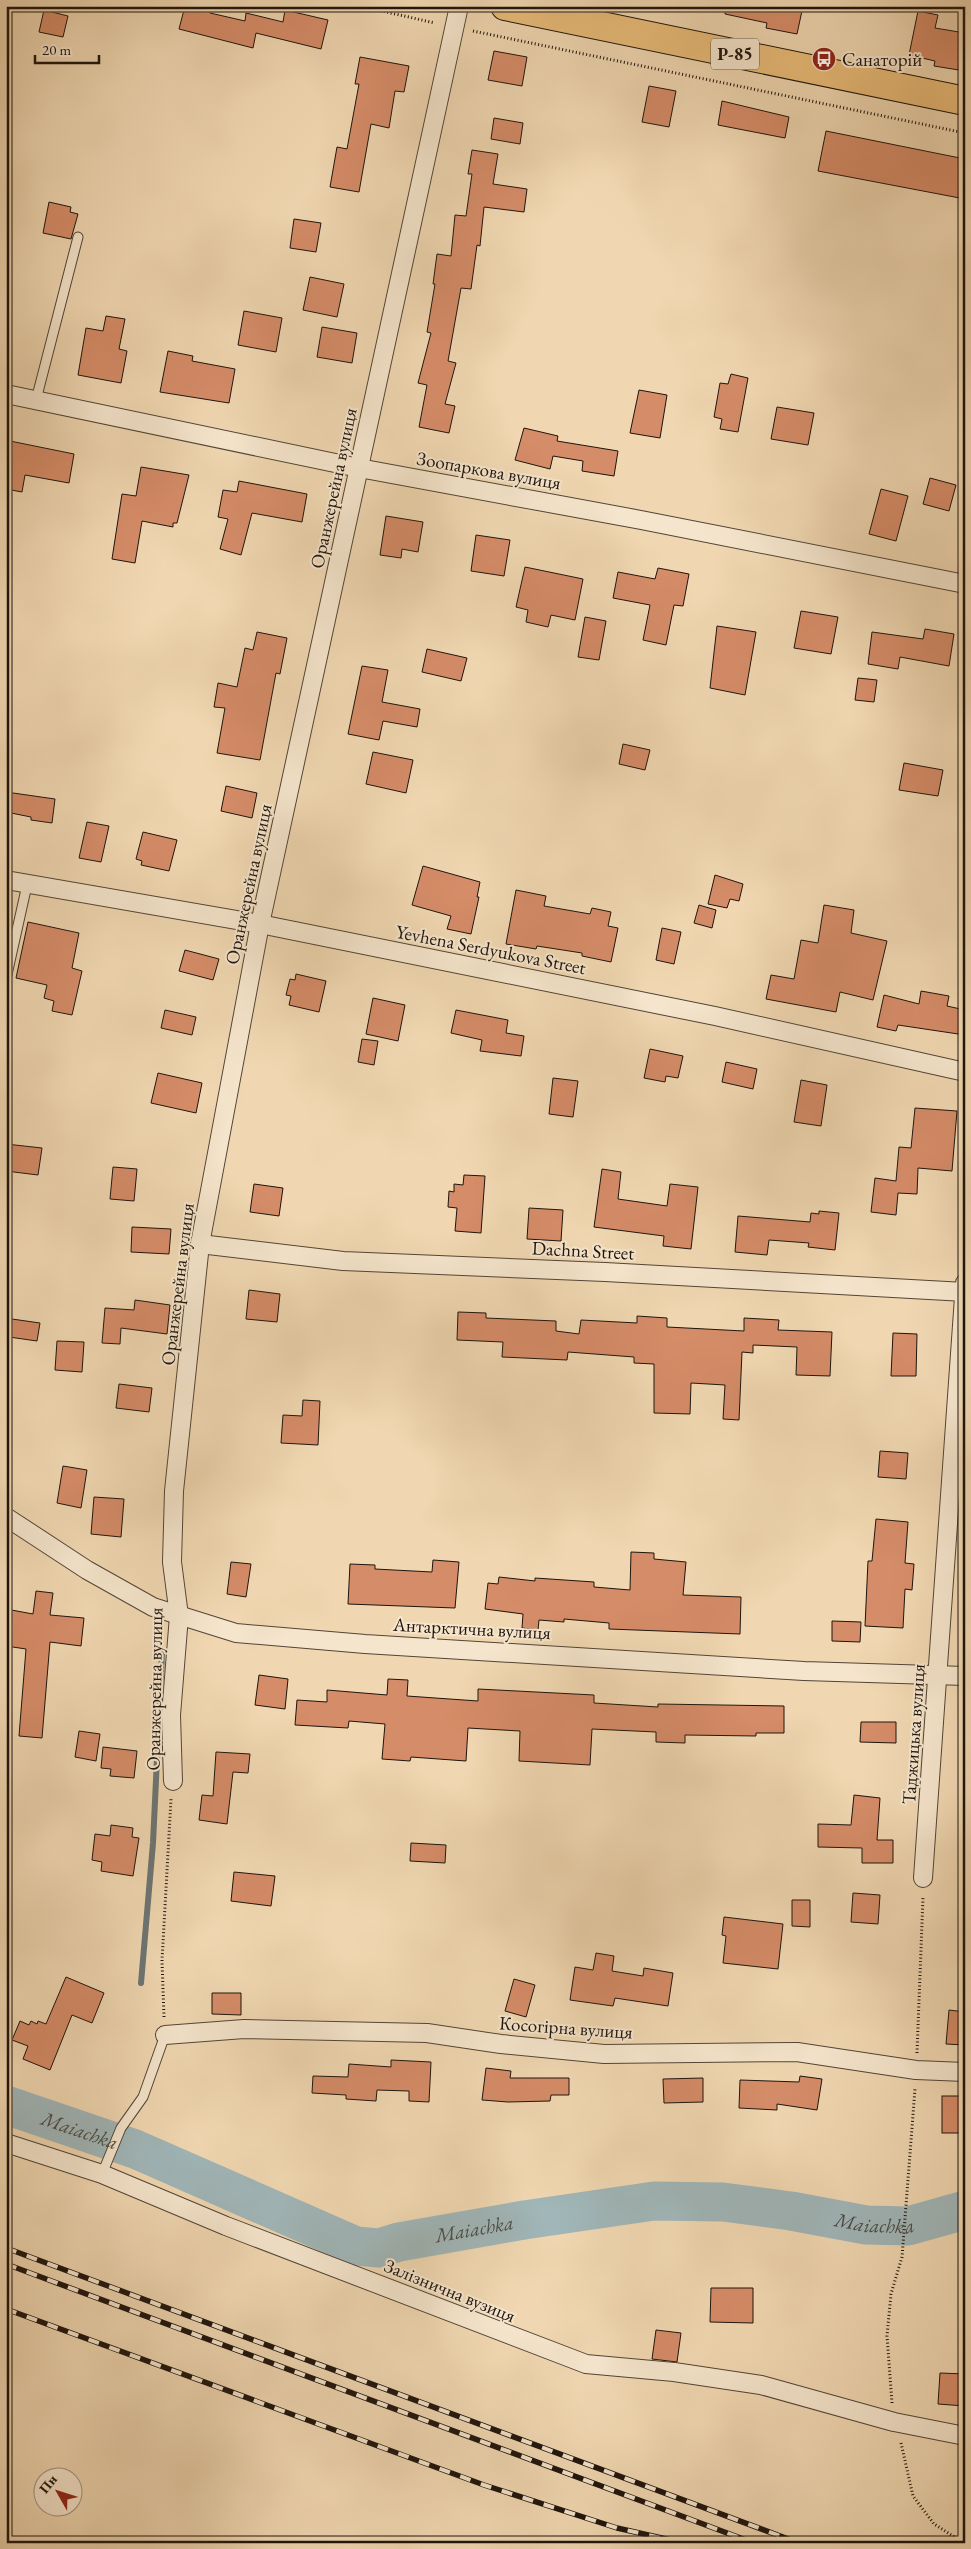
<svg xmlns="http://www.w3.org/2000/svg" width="971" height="2549" viewBox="0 0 971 2549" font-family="'EB Garamond',serif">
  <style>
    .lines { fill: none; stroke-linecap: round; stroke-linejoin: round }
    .stream { stroke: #6c7574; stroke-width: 6 }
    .river { stroke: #a0b6b8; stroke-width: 39 }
    .building { fill: #d58c68; stroke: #1e140d }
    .lane-casing { stroke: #524536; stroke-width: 11 }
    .street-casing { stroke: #524536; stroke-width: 20 }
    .primary-casing { stroke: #1e140d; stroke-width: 30 }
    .path { stroke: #1e140d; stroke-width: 3; stroke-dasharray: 1 2.5; stroke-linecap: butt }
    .lane { stroke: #f5e5cc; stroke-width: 9 }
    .street { stroke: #f5e5cc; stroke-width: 18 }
    .primary { stroke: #e8bc78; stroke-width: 28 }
    .rail-casing { stroke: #1e140d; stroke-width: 5.5 }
    .rail { stroke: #f5e5cc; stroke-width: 4; stroke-dasharray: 11; stroke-linecap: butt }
    .labels { text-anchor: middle; stroke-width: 4; stroke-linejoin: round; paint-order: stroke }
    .shield { fill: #f5e5cc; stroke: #5e5346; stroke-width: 1 }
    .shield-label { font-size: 18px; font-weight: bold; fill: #1e140d }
    .poi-label { font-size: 19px; fill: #1e140d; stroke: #f5e5cc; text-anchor: start }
    .street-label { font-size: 19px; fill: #1e140d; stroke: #f5e5cc }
    .water-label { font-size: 20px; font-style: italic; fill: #4c4d49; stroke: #f5e5cc }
  </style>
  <rect width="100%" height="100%" fill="#f0d7b1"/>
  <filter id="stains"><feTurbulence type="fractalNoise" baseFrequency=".004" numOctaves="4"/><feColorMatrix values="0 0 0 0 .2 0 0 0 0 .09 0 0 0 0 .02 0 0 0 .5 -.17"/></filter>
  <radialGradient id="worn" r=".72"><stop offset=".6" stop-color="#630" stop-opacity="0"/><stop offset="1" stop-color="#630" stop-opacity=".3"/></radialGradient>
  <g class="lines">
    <!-- stream -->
    <polyline class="stream" points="141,1983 153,1843 162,1654"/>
    <!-- river -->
    <path class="river" id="s1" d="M6,2105l129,44 221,97 23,2 20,-6 125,-22 130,-19 69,1 68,9 75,14 42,1 57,-16"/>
  </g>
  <!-- building -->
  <g class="building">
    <polygon points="185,6 212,6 210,13 245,21 246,13 283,22 285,10 328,20 321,49 256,33 253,48 179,29"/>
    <polygon points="725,6 803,6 797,34 766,28 767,23 725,14"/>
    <polygon points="44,10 68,16 63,37 39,32"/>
    <polygon points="918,11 938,15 935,28 965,33 965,71 934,66 935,61 909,55"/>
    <polygon points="494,51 527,57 522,86 488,80"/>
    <polygon points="360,57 409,66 404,92 395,91 389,128 371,124 359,192 330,187 337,147 347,149 359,84 355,84"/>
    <polygon points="649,86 676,91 669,127 642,122"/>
    <polygon points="722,101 789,117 785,138 718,125"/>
    <polygon points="494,118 523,123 520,144 491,139"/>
    <polygon points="826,131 965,159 965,199 818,171"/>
    <polygon points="472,150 498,154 493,184 527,189 524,212 484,207 480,246 477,245 471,289 461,288 448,361 456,363 445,404 455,406 449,433 419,427 427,385 418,383 431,333 427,332 435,284 433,284 437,254 451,256 455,215 466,216 472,174 468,174"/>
    <polygon points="49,202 71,207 70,212 78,214 71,239 43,233"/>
    <polygon points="294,219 321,223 316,252 290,248"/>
    <polygon points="310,277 344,284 337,317 303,310"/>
    <polygon points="244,311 282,318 276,352 238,345"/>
    <polygon points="106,316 125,319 119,349 127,351 121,383 78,375 86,328 103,331"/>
    <polygon points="322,327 357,333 352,363 317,357"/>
    <polygon points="168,351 193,356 192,361 235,369 229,403 160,392"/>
    <polygon points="731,374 748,378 738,432 720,429 722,419 714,417 720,383 728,384"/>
    <polygon points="639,390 667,395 660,438 630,433"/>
    <polygon points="777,407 814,413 808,445 771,439"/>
    <polygon points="524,428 558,436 557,441 618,451 614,476 582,471 583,461 553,456 550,469 515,460"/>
    <polygon points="10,441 74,454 69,483 25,475 22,492 6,489 6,459"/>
    <polygon points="141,467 189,475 177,523 173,523 173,527 142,521 135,563 112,559 122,494 136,496"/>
    <polygon points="930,478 956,485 949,511 923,504"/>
    <polygon points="239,481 307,494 302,522 252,513 241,555 220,549 228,519 218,517 223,490 237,492"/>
    <polygon points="881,489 908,496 896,541 869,534"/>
    <polygon points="386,516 423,522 418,552 402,549 401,558 380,555"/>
    <polygon points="476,535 510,540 504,576 471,571"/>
    <polygon points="525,567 583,579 575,620 551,615 548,627 526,622 528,610 516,607"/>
    <polygon points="658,568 689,574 683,606 674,605 666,645 643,640 650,605 613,598 618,572 655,579"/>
    <polygon points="801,611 838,617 831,654 794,648"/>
    <polygon points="585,617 606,621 599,660 578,657"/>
    <polygon points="717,626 756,632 745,695 710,688"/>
    <polygon points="925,629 954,634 949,666 900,657 898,669 868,664 872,632 923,639"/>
    <polygon points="257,632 287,638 280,674 276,673 260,760 217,753 225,708 214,707 218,683 237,687 245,648 253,650"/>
    <polygon points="427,649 467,658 461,681 422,672"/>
    <polygon points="362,666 388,670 382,702 420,709 417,727 383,721 379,740 348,734"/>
    <polygon points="858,678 877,680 874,702 855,700"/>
    <polygon points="623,744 650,750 645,770 619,764"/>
    <polygon points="373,752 413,760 406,793 366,784"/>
    <polygon points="904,763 943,770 938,796 899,790"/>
    <polygon points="226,786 257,793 252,818 221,811"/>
    <polygon points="6,792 55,799 52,823 31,820 31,817 6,812"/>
    <polygon points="87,822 109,826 101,862 79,858"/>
    <polygon points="143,832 177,840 169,871 141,865 142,861 136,859"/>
    <polygon points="423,866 480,882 477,897 479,897 471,934 447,929 451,916 412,905"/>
    <polygon points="715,875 743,884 739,901 730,899 727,908 708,904"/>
    <polygon points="516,890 546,896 544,906 590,914 592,908 611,912 608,926 618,928 611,962 582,956 582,953 537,946 536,949 506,944"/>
    <polygon points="699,905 716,910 712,928 694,923"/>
    <polygon points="824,905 854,910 851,933 887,941 873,1000 840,992 836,1012 766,999 771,975 794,979 801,940 818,943"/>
    <polygon points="28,922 79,933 72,968 82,971 72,1015 52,1011 54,1001 44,998 47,985 16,978"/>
    <polygon points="662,928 681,932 674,964 656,960"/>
    <polygon points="185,950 219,959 213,980 179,971"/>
    <polygon points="296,974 326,981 319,1012 289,1005 291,996 286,995 290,979 295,980"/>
    <polygon points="921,991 949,996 947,1006 965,1010 965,1035 898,1025 896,1031 877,1027 884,995 919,1004"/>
    <polygon points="373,998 405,1005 398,1041 366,1034"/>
    <polygon points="165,1010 196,1017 192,1035 161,1028"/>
    <polygon points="456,1010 508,1020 506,1033 524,1036 521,1056 480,1051 482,1040 451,1033"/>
    <polygon points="362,1039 378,1041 374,1065 358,1062"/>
    <polygon points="650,1049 683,1056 678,1078 666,1076 665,1082 644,1078"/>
    <polygon points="726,1062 757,1069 753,1089 722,1082"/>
    <polygon points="158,1073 202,1083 196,1113 151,1103"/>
    <polygon points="553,1078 578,1081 573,1117 549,1114"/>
    <polygon points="801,1080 827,1085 821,1126 794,1122"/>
    <polygon points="915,1108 957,1111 952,1171 918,1168 917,1194 898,1193 896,1215 871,1212 875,1178 896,1181 899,1147 911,1148"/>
    <polygon points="6,1144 42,1148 38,1175 6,1171"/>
    <polygon points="113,1167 137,1169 134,1201 110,1199"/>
    <polygon points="602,1169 621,1172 618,1199 667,1206 670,1184 698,1187 691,1249 663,1246 664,1236 594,1227"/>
    <polygon points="464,1175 485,1176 481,1233 455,1231 457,1208 448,1207 449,1191 454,1192 454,1184 463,1185"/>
    <polygon points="254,1184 283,1188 279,1216 250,1212"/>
    <polygon points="529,1208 563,1210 561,1241 527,1239"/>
    <polygon points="819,1211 839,1213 835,1250 808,1247 809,1243 769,1240 767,1255 735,1252 738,1216 810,1222 811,1213 819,1214"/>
    <polygon points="132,1227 171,1229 169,1254 131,1252"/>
    <polygon points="249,1290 280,1294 277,1322 246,1319"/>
    <polygon points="135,1300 170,1305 167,1334 121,1328 120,1344 102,1343 105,1308 134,1310"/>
    <polygon points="458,1312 486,1313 486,1318 556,1321 556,1331 579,1334 581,1320 637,1323 637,1316 667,1318 667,1327 744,1331 744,1318 779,1320 778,1330 832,1332 830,1376 796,1375 797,1347 753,1345 753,1353 742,1352 739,1420 723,1419 725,1385 691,1383 690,1414 654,1413 654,1364 634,1363 634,1357 568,1352 567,1360 502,1357 503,1342 457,1340"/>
    <polygon points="12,1319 40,1323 37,1341 9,1337"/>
    <polygon points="893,1333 917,1334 916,1376 891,1376"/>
    <polygon points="57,1341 84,1342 82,1372 55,1370"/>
    <polygon points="119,1384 152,1388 149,1412 116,1408"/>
    <polygon points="303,1400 320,1401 318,1445 281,1443 283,1415 302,1416"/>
    <polygon points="880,1451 908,1453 906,1479 878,1477"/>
    <polygon points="63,1466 87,1470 81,1508 57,1503"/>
    <polygon points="94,1497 124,1499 121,1537 91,1534"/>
    <polygon points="876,1519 908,1522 905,1563 914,1564 912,1590 905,1589 903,1628 865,1626 868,1561 872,1561"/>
    <polygon points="631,1552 654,1553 654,1559 686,1562 683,1595 741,1597 740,1634 609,1629 609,1623 564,1619 564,1622 539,1620 538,1630 522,1628 523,1614 485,1609 488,1583 498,1584 499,1577 535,1581 535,1578 594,1582 594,1587 630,1590"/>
    <polygon points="433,1560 459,1562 455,1608 348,1604 350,1564 375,1565 375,1569 432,1572"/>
    <polygon points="231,1562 251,1564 246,1597 227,1594"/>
    <polygon points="36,1591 53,1593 50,1615 84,1618 81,1646 50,1642 42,1738 19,1736 26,1649 6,1646 6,1609 33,1614"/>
    <polygon points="832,1621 861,1622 860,1642 832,1641"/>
    <polygon points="259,1675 288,1679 285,1709 255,1705"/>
    <polygon points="388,1679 408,1680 407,1696 478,1701 478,1689 594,1695 594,1703 658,1707 658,1704 784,1706 784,1733 756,1733 756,1736 685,1735 685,1743 656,1742 656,1732 592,1729 590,1765 519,1761 520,1731 468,1728 466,1761 411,1757 410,1761 382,1759 385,1724 349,1721 348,1728 295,1725 297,1700 327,1702 327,1690 387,1695"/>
    <polygon points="861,1722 896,1722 896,1743 860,1742"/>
    <polygon points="79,1731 100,1734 96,1761 75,1757"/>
    <polygon points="103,1747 137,1751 134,1778 110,1776 111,1769 101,1768"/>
    <polygon points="216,1752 250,1754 248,1773 233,1772 227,1824 199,1820 202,1795 213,1796"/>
    <polygon points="854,1795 880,1798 877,1840 893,1840 893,1863 862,1863 862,1848 818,1847 818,1824 851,1825"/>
    <polygon points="111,1825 133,1828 132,1837 139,1838 133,1876 101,1871 102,1862 92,1860 95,1834 110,1836"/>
    <polygon points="411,1843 446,1845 445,1863 410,1861"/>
    <polygon points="234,1872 275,1876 271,1906 231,1901"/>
    <polygon points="853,1893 880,1895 878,1924 851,1922"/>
    <polygon points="792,1900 810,1900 810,1927 792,1926"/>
    <polygon points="724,1917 783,1924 778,1969 723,1963 726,1936 722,1935"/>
    <polygon points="596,1953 614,1956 612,1971 643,1976 644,1968 673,1973 668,2006 615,1998 613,2006 570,2000 575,1967 593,1970"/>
    <polygon points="66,1977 104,1993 92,2023 72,2015 50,2070 23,2059 28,2046 12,2040 20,2021 29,2025 31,2021 37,2024 38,2021 46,2024"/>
    <polygon points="514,1979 535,1985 526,2017 505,2011"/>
    <polygon points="212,1993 241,1993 241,2015 212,2014"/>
    <polygon points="949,2010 965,2012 965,2045 946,2044"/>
    <polygon points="391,2060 431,2062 429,2102 409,2101 409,2091 377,2090 376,2101 346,2099 346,2095 312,2093 313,2076 348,2077 349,2064 391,2067"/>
    <polygon points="486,2068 511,2071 510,2078 569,2078 569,2095 551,2095 550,2101 508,2102 482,2100"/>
    <polygon points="800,2076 822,2079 817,2110 777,2104 777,2110 739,2108 740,2080 799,2082"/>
    <polygon points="703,2078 703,2102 664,2103 663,2079"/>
    <rect x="942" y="2096" width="23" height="37"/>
    <polygon points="711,2288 753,2288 753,2323 710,2322"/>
    <polygon points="656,2330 681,2333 677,2362 652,2359"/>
    <polygon points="940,2373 965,2374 965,2406 938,2404"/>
  </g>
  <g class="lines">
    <!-- lane casing -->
    <g class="lane-casing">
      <g id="lane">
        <polyline points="36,400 78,237"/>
        <polyline points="6,979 27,885"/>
        <polyline points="102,2174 121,2128 143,2097 165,2035"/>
      </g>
    </g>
    <!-- street casing -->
    <g class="street-casing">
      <g id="street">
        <polyline points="6,394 359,468 641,520 965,584"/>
        <polyline points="6,880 260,924 715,1016 965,1072"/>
        <polyline points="200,1244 343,1261 605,1272 965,1292"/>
        <polyline points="6,1517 87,1570 153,1607 236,1633 365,1644 804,1671 965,1676"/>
        <polyline points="173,1781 171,1715 179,1616 172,1562 174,1491 200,1244 260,924 459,6"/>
        <polyline points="923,1878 965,1283"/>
        <polyline points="165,2035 244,2029 427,2033 501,2044 604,2054 797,2052 916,2070 965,2072"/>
        <polyline points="6,2143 102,2174 226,2226 586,2364 674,2372 761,2385 894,2422 965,2436"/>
      </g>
    </g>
    <!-- primary casing -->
    <g class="primary-casing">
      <polyline id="primary" points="505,6 965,101"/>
    </g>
    <!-- path -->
    <g class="path">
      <polyline points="360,6 435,23"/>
      <polyline points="473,31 965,133"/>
      <polyline points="164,2017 162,1961 171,1799"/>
      <polyline points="917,2053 923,1897"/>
      <polyline points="892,2403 887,2336 891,2294 902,2257 915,2089"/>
      <polyline points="901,2443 913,2496 934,2524 964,2543"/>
    </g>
    <!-- lane -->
    <use href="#lane" class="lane"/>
    <!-- street -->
    <use href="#street" class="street"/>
    <!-- primary -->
    <use href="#primary" class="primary"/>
    <!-- rail casing -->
    <g class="rail-casing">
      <g id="rail">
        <polyline points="6,2248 799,2543"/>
        <polyline points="6,2264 754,2543"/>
        <polyline points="6,2309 484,2485 617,2528 684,2543"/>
      </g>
    </g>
    <!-- rail -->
    <use href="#rail" class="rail"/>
  </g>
  <!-- icons -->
  <defs>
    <g id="bus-disc" transform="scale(1.25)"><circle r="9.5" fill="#8f2418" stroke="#f5e5cc"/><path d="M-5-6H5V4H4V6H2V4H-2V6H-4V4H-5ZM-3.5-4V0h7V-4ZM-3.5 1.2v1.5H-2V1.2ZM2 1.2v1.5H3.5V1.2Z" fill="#fff"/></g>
  </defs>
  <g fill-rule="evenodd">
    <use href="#bus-disc" x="824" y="59"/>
  </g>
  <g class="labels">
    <!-- shield labels -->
    <rect class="shield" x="711" y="38.5" width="48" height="31" rx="4"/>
    <g class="shield-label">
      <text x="735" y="60">Р-85</text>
    </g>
    <!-- poi labels -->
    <g class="poi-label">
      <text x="842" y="66">Санаторій</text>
    </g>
    <!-- street labels -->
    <g class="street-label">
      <text transform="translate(489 470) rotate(10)" y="7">Зоопаркова вулиця</text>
      <text transform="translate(333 488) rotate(-78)" y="7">Оранжерейна вулиця</text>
      <text transform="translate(248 884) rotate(-78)" y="7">Оранжерейна вулиця</text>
      <text transform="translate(491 949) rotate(11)" y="7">Yevhena Serdyukova Street</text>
      <text transform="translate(583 1250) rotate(3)" y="7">Dachna Street</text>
      <text transform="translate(177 1284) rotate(-83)" y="7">Оранжерейна вулиця</text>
      <text transform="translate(472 1628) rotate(3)" y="7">Антарктична вулиця</text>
      <text transform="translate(154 1689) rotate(-89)" y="7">Оранжерейна вулиця</text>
      <text transform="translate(913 1734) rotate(-86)" y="7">Таджицька вулиця</text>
      <text transform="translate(566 2027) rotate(4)" y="7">Косогірна вулиця</text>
      <text transform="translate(450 2290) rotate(22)" y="7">Залізнична вузиця</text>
    </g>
    <!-- water labels -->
    <g class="water-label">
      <text dy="7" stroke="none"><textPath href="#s1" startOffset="78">Maiachka</textPath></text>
      <text dy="7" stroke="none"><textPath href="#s1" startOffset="902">Maiachka</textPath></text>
      <text dy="7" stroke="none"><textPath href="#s1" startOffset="498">Maiachka</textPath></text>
    </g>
  </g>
  <!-- margin -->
  <rect width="971" height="2549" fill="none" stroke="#f0d7b1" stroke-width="25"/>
  <rect x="8" y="8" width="956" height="2534" fill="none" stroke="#1e140d" stroke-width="2.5"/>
  <rect x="12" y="12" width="946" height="2524" fill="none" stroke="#1e140d"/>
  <!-- north arrow -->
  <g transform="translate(58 2492) rotate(309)"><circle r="24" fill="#f5e5cc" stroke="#9f9180"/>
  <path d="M0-4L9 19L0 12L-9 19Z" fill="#8f2418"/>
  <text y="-8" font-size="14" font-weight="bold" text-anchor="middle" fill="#1e140d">Пн</text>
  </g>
  <!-- scale -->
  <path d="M35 55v8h64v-8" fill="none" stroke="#1e140d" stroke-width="2.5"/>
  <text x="42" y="55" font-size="15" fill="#1e140d" stroke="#f5e5cc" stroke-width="4" paint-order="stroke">20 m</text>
  <rect width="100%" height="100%" filter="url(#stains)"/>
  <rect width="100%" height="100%" fill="url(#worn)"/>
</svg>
